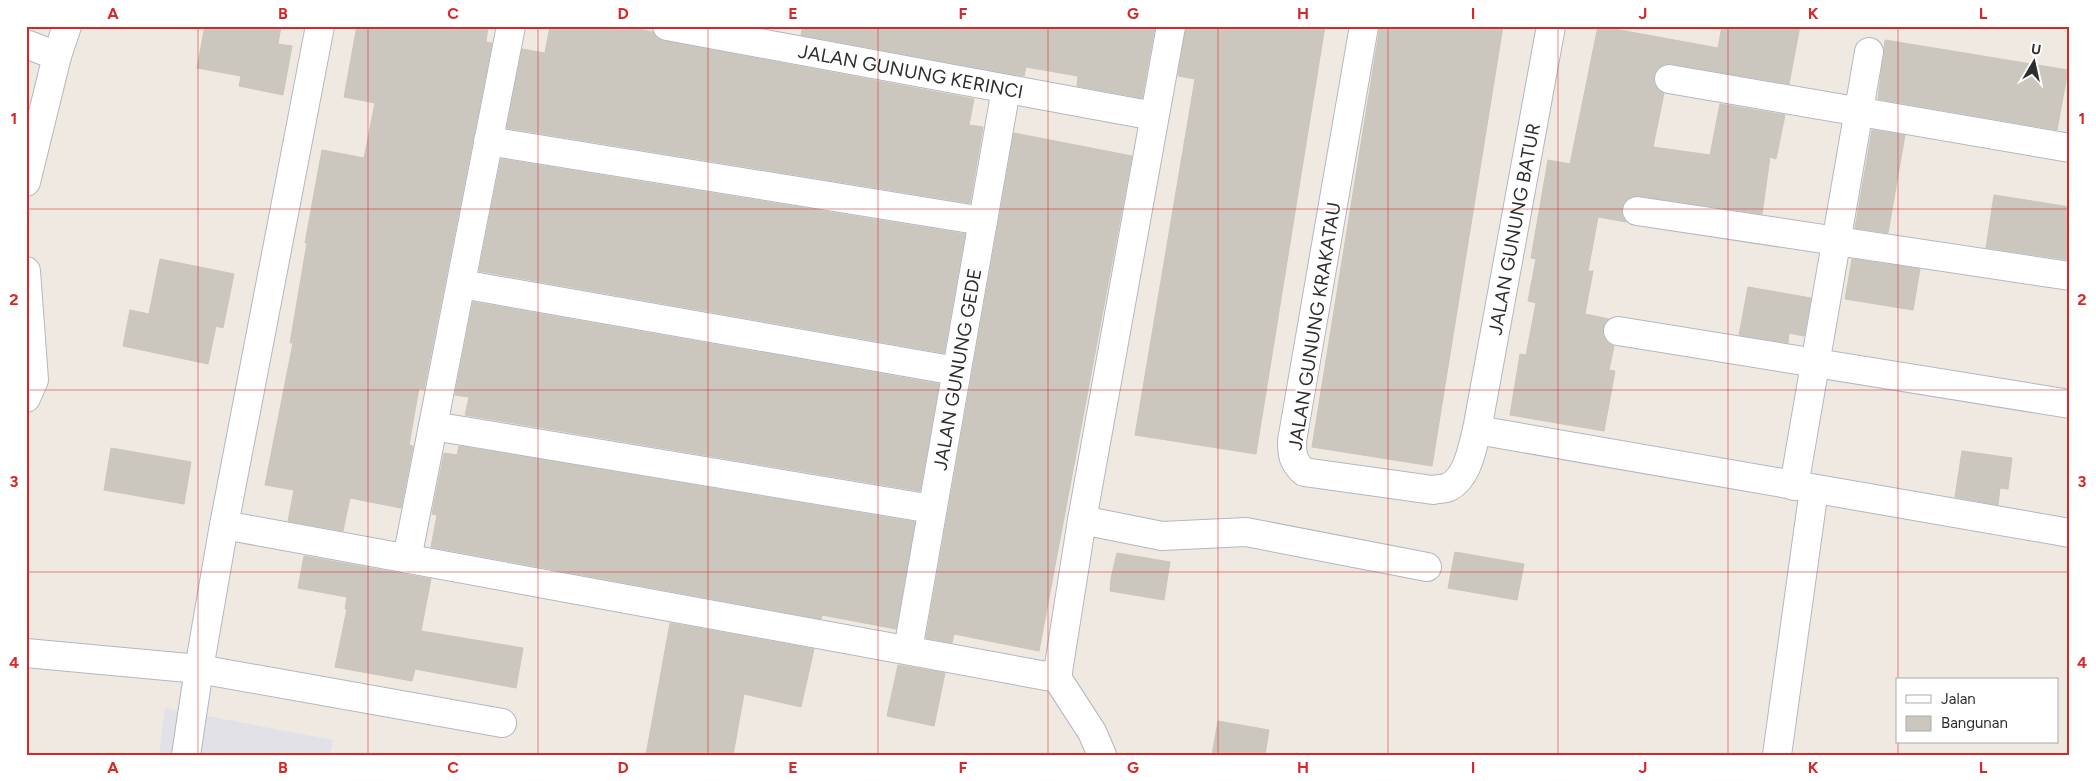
<svg xmlns="http://www.w3.org/2000/svg" width="2096" height="781" viewBox="0 0 2096 781" font-family="Figtree,sans-serif">
  <style>
    .industrial { fill: #e3e1e8 }
    .building { fill: #cbc7bf; stroke: #cbc5ba }
    .lines { fill: none; stroke-linecap: round; stroke-linejoin: round }
    .minor-casing { stroke: #b4b7c1; stroke-width: 30 }
    .minor { stroke: #fff; stroke-width: 28 }
    .grid { fill: none; stroke: #d62828; stroke-width: 1; stroke-opacity: 0.55 }
    .labels { text-anchor: middle; stroke-width: 4.5; stroke-linejoin: round; paint-order: stroke }
    .street-label { font-size: 19px; fill: #2e2e2e; stroke: #fff }
    .neatline { fill: none; stroke: #d62828; stroke-width: 2 }
    .grid-label { font-size: 16px; text-anchor: middle; font-weight: bold; fill: #d62828 }
  </style>
  <rect width="100%" height="100%" fill="#efe9e1"/>
  <!-- industrial -->
  <polygon class="industrial" points="165,708 333,740 330,755 159,755"/>
  <!-- building -->
  <g class="building">
    <polygon points="205,26 281,26 278,44 292,46 283,95 239,86 241,76 197,68"/>
    <polygon points="357,26 488,26 486,42 492,43 424,389 419,388 409,445 413,446 401,508 350,498 343,531 288,521 294,490 265,485 293,343 290,343 307,243 305,243 322,150 364,158 375,103 344,97"/>
    <polygon points="550,26 620,26 653,32 657,38 664,41 974,99 969,125 983,127 970,203 507,128 522,49 545,53"/>
    <polygon points="803,26 1155,26 1142,98 1077,86 1078,76 1026,67 1024,76 801,35"/>
    <polygon points="1186,26 1325,26 1256,454 1135,435 1195,79 1178,76"/>
    <polygon points="1380,26 1503,26 1432,466 1312,447"/>
    <polygon points="1598,26 1718,48 1722,26 1800,26 1789,84 1672,64 1663,65 1657,69 1654,76 1654,84 1659,91 1664,93 1653,147 1710,155 1720,104 1785,115 1776,159 1770,157 1762,214 1639,196 1631,197 1625,202 1622,209 1622,216 1626,222 1598,217 1588,271 1593,271 1585,314 1609,319 1603,328 1603,336 1608,343 1614,346 1609,370 1615,371 1604,431 1510,415 1520,354 1526,355 1536,303 1528,301 1536,259 1531,258 1548,160 1570,164"/>
    <polygon points="1885,40 2068,70 2057,130 1878,99"/>
    <polygon points="1872,130 1905,135 1888,233 1855,228"/>
    <polygon points="1014,133 1132,156 1039,651 954,634 952,643 926,638"/>
    <polygon points="501,159 965,234 944,353 479,271"/>
    <polygon points="1994,195 2070,207 2070,260 1986,248"/>
    <polygon points="160,259 234,274 223,328 216,326 208,364 123,346 130,310 149,314"/>
    <polygon points="1852,259 1920,269 1913,310 1845,299"/>
    <polygon points="1748,287 1811,298 1804,336 1789,333 1788,343 1739,335"/>
    <polygon points="473,302 939,384 920,491 465,415 469,397 455,395"/>
    <polygon points="459,446 915,522 896,629 822,615 821,619 431,547 437,515 432,514 444,453 457,455"/>
    <polygon points="111,448 191,462 184,504 104,490"/>
    <polygon points="1962,451 2012,458 2008,489 2000,488 1998,505 1955,497"/>
    <polygon points="1455,552 1524,564 1517,600 1448,588"/>
    <polygon points="1117,553 1170,562 1164,600 1110,591 1111,578"/>
    <polygon points="304,556 431,579 421,631 523,648 516,688 415,669 412,681 335,667 347,609 345,609 347,597 298,588"/>
    <polygon points="670,623 814,649 801,707 744,694 733,755 646,755"/>
    <polygon points="898,665 945,673 934,726 887,716"/>
    <polygon points="1218,721 1269,730 1265,755 1212,755"/>
  </g>
  <g class="lines">
    <!-- minor casing -->
    <g class="minor-casing">
      <g id="minor">
        <path id="s1" d="M667,26l487,90"/>
        <path id="s2" d="M1364,26l-72,415c0,14 1,21 12,31l129,18c5,-1 11,-1 16,-3 19,-10 23,-39 28,-57l74,-404"/>
        <polyline points="26,44 57,56 26,182"/>
        <polyline points="57,56 67,26"/>
        <polyline points="1669,79 2070,148"/>
        <polyline points="488,141 983,221"/>
        <polyline points="1637,211 2070,276"/>
        <polyline points="26,271 34,380 26,398"/>
        <polyline points="461,284 956,371"/>
        <polyline points="1618,331 2070,404"/>
        <polyline points="433,426 932,509"/>
        <polyline points="1477,430 2070,533"/>
        <polyline points="1794,486 1869,52"/>
        <polyline points="1082,520 1162,536 1246,532 1427,567"/>
        <polyline points="224,525 1057,678 1082,520 1171,26"/>
        <polyline points="407,559 511,26"/>
        <path id="s3" d="M908,650l98,-561"/>
        <polyline points="26,653 199,669 502,723"/>
        <polyline points="1057,678 1092,732 1102,755"/>
        <polyline points="186,755 199,669 224,525 320,26"/>
        <polyline points="1777,755 1814,489"/>
      </g>
    </g>
    <!-- minor -->
    <use href="#minor" class="minor"/>
  </g>
  <!-- grid -->
  <path class="grid" d="M198,26v729M368,26v729M538,26v729M708,26v729M878,26v729M1048,26v729M1218,26v729M1388,26v729M1558,26v729M1728,26v729M1898,26v654M26,209h2044M26,390h2044M26,572h2044M1898,742v13"/>
  <g class="labels">
    <!-- street labels -->
    <g class="street-label">
      <text dy="7" stroke="none"><textPath href="#s1" startOffset="248">JALAN GUNUNG KERINCI</textPath></text>
      <text dy="7" stroke="none"><textPath href="#s2" startOffset="872">JALAN GUNUNG BATUR</textPath></text>
      <text transform="translate(1314 326) rotate(-81)" y="7">JALAN GUNUNG KRAKATAU</text>
      <text dy="7" stroke="none"><textPath href="#s3" startOffset="285">JALAN GUNUNG GEDE</textPath></text>
    </g>
  </g>
  <!-- border -->
  <rect width="2096" height="781" fill="none" stroke="#ffffff" stroke-width="55"/>
  <!-- legend -->
  <rect x="1896" y="678" width="162" height="65" fill="#ffffff" stroke="#ababab"/>
  <rect x="1906" y="695" width="25" height="8" fill="#ffffff" stroke="#ababab"/>
  <text x="1941" y="704" font-size="15" fill="#2e2e2e">Jalan</text>
  <rect x="1906" y="716" width="25" height="15" fill="#cbc7bf" stroke="#ababab"/>
  <text x="1941" y="728" font-size="15" fill="#2e2e2e">Bangunan</text>
  <!-- north arrow -->
  <g transform="translate(2034 62) rotate(9)" stroke="#ffffff" stroke-width="4" paint-order="stroke">
  <path d="M0-4L9 19L0 12L-9 19Z" fill="#2e2e2e"/>
  <text y="-8" font-size="14" font-weight="bold" text-anchor="middle" fill="#2e2e2e">U</text>
  </g>
  <rect x="28" y="28" width="2040" height="726" class="neatline"/>
  <g class="grid-label">
    <text x="113" y="19">A</text>
    <text x="283" y="19">B</text>
    <text x="453" y="19">C</text>
    <text x="623" y="19">D</text>
    <text x="793" y="19">E</text>
    <text x="963" y="19">F</text>
    <text x="1133" y="19">G</text>
    <text x="1303" y="19">H</text>
    <text x="1473" y="19">I</text>
    <text x="1643" y="19">J</text>
    <text x="1813" y="19">K</text>
    <text x="1983" y="19">L</text>
    <text x="14" y="124">1</text>
    <text x="2082" y="124">1</text>
    <text x="14" y="305">2</text>
    <text x="2082" y="305">2</text>
    <text x="14" y="487">3</text>
    <text x="2082" y="487">3</text>
    <text x="14" y="668">4</text>
    <text x="2082" y="668">4</text>
    <text x="113" y="773">A</text>
    <text x="283" y="773">B</text>
    <text x="453" y="773">C</text>
    <text x="623" y="773">D</text>
    <text x="793" y="773">E</text>
    <text x="963" y="773">F</text>
    <text x="1133" y="773">G</text>
    <text x="1303" y="773">H</text>
    <text x="1473" y="773">I</text>
    <text x="1643" y="773">J</text>
    <text x="1813" y="773">K</text>
    <text x="1983" y="773">L</text>
  </g>
</svg>
